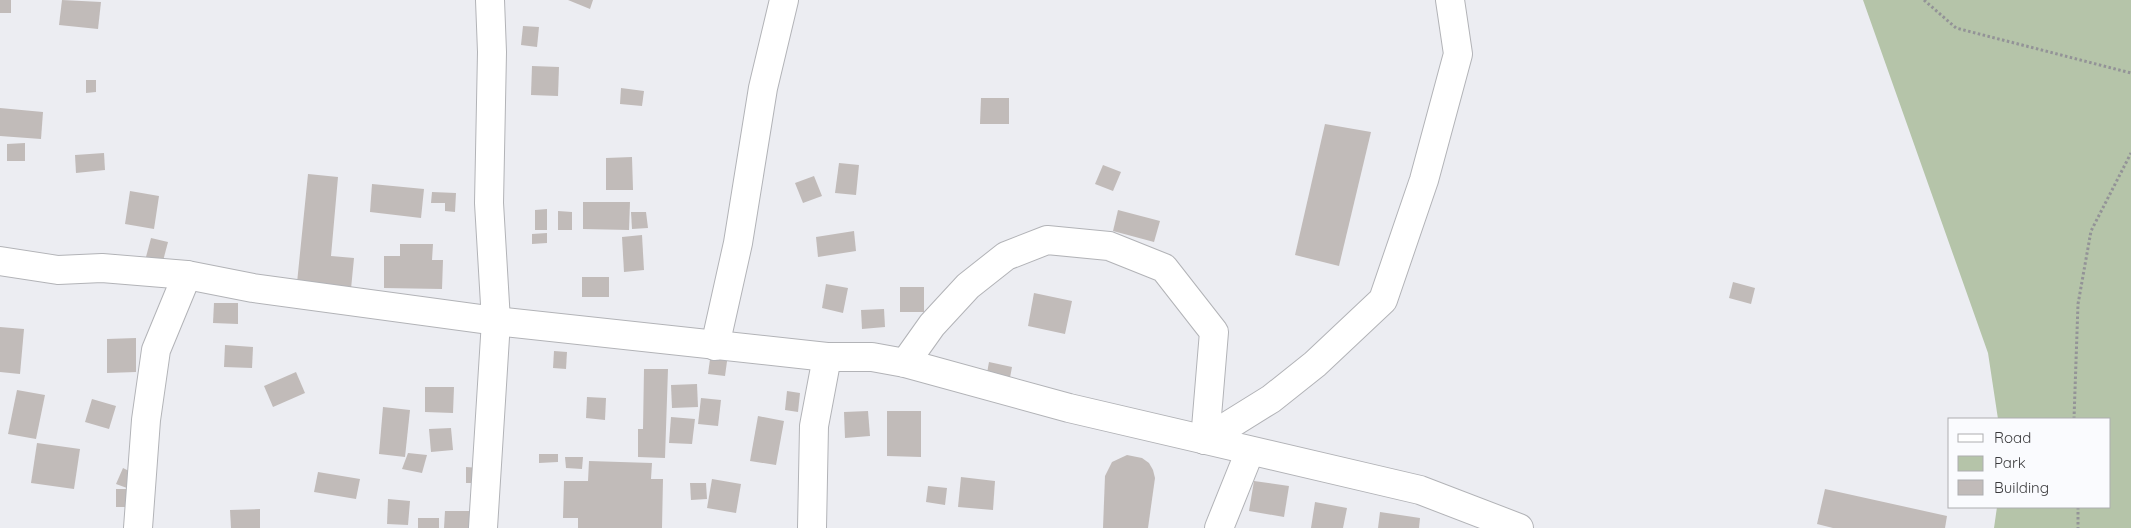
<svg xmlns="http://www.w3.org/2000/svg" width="2131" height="528" viewBox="0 0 2131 528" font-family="Quicksand,sans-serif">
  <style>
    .green { fill: #b5c4a9 }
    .building { fill: #c1bbb9 }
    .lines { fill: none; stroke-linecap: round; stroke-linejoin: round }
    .minor-casing { stroke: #b2b3b7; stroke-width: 30 }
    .path { stroke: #939397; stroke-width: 3; stroke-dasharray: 2.5 2.5; stroke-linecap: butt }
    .minor { stroke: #fff; stroke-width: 28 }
  </style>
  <rect width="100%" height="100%" fill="#ecedf2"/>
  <!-- green -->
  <polygon class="green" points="1863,0 2131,0 2131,528 1994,528 1997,507 2110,507 2110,419 1998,419 1988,353"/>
  <!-- building -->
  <g class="building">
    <rect x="0" y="0" width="11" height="13"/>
    <polygon points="62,0 101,2 98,29 59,25"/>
    <polygon points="568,0 593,0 590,9"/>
    <polygon points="523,26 539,27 537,47 521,45"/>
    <polygon points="532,66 559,67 558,96 531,95"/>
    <polygon points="86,80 96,80 96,92 86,93"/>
    <polygon points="621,88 644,91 642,106 620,104"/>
    <polygon points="981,98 1009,98 1009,124 980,124"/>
    <polygon points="0,108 43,112 41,139 0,136"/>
    <polygon points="1325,124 1371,132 1339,266 1295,255"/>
    <polygon points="25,143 25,161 7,161 7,144"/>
    <polygon points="104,153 105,170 76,173 75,155"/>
    <polygon points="632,157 633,190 606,190 606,158"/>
    <polygon points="839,163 859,165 856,195 835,193"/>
    <polygon points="1103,165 1121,172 1113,191 1095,184"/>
    <polygon points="308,174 338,177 331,256 354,258 351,289 297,283"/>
    <polygon points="814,176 822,196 803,203 795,183"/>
    <polygon points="372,184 424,189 421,218 370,212"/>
    <polygon points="130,191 159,196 154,229 125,224"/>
    <polygon points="432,192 456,193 455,212 445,211 445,203 431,203"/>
    <polygon points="583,202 630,202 629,230 583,229"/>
    <polygon points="547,209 547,230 535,230 535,210"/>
    <polygon points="1118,210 1160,221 1154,242 1113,231"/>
    <polygon points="558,211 572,212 572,230 558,230"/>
    <polygon points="631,212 646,212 648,228 632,229"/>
    <polygon points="854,231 856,251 818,257 816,237"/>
    <polygon points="547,233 547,243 532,244 532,234"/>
    <polygon points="642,235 644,270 624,272 622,237"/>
    <polygon points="151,238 168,242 163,261 146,257"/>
    <polygon points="400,244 433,244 432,260 443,260 442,289 384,288 384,256 400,256"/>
    <rect x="582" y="277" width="27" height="20"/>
    <polygon points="1733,282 1755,288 1751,304 1729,298"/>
    <polygon points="826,284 848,288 843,313 822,308"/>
    <rect x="900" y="287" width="24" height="25"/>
    <polygon points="1034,293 1072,301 1065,334 1028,326"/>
    <polygon points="214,303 238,303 238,324 213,323"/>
    <polygon points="884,309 885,327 862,329 861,310"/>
    <polygon points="0,327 24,329 20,374 0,372"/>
    <polygon points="136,338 136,372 107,373 107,339"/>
    <polygon points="225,345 253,347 252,368 224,367"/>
    <polygon points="554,351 567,352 566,369 553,368"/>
    <polygon points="711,352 728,354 725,376 708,374"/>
    <polygon points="989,362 1012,367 1008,388 985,384"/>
    <polygon points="644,369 668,369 665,458 638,457 638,429 643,429"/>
    <polygon points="296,372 305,393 273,407 264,386"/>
    <polygon points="697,384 698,407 672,408 671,385"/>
    <polygon points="425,387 454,387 453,413 425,412"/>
    <polygon points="17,390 45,395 36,439 8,434"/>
    <polygon points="787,391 800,393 798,412 785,410"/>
    <polygon points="587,397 606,398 605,420 586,418"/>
    <polygon points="701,398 721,400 718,426 698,424"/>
    <polygon points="92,399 116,406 109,429 85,422"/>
    <polygon points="383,407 410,410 405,457 379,454"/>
    <polygon points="868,411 870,436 845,438 844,412"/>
    <polygon points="887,411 921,411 921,457 887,456"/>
    <polygon points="758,416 784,421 776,465 750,461"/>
    <polygon points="671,417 695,419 692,444 669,443"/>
    <polygon points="451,428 453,450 431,452 429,429"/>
    <polygon points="37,443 80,449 74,489 31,483"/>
    <polygon points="408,453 427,455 422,473 402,469"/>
    <polygon points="539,454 558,454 558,462 539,463"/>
    <polygon points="1127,455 1142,458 1149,463 1153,470 1155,478 1148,528 1103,528 1105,476 1112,462"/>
    <polygon points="565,457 583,457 582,469 566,468"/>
    <polygon points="589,461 652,463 651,479 663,479 662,528 578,528 578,518 563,518 564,481 588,481"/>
    <polygon points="466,467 480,468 480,483 466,483"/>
    <polygon points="123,468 133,473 127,488 116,484"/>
    <polygon points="318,472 360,479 356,499 314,492"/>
    <polygon points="961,477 995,481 993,510 958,507"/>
    <polygon points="712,479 741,484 736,513 707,508"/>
    <polygon points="1254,481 1289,486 1284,517 1249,511"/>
    <polygon points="690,483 706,483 707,499 691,500"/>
    <polygon points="928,486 947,488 945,505 926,502"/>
    <rect x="116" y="489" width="10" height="18"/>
    <polygon points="1825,489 1947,516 1945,528 1833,528 1817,524"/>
    <polygon points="388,499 410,501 408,525 387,524"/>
    <polygon points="1315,502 1347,508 1343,528 1311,528"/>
    <polygon points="260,509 260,528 231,528 230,510"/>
    <polygon points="445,511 473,511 472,528 444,528"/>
    <polygon points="1380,512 1420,518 1419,528 1378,528"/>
    <rect x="418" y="518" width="21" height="10"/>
  </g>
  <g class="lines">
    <!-- minor casing -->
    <g class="minor-casing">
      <g id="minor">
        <polyline points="0,261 58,270 102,268 187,275 253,288 496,321 827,357 872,357 905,363 1069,408 1420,490 1519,528"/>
        <polyline points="715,346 738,243 763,88 784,0"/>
        <polyline points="905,363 932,325 968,286 1006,256 1047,240 1109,246 1164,268 1214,332 1205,440"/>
        <polyline points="1205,440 1271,399 1315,364 1383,300 1424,180 1458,54 1450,0"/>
        <polyline points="138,528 146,420 156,350 187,275"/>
        <polyline points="483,528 496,321 489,203 492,52 490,0"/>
        <polyline points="812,528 814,426 827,357"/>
        <polyline points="1219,528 1250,451"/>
      </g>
    </g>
    <!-- path -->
    <g class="path">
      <polyline points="1924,0 1956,28 2131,73"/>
      <polyline points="2074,419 2078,304 2091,231 2131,153"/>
      <polyline points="2078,507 2078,528"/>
    </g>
    <!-- minor -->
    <use href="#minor" class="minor"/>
  </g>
  <!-- legend -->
  <rect x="1948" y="418" width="162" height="90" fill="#fafbfe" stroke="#adaeb0"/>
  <rect x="1958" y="434" width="25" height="8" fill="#ffffff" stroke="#adaeb0"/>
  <text x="1994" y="443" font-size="15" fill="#3a3a3c">Road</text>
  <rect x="1958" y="456" width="25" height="15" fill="#b5c4a9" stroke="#adaeb0"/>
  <text x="1994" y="468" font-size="15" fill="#3a3a3c">Park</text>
  <rect x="1958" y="480" width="25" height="15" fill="#c1bbb9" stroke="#adaeb0"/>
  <text x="1994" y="493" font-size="15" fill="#3a3a3c">Building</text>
</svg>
